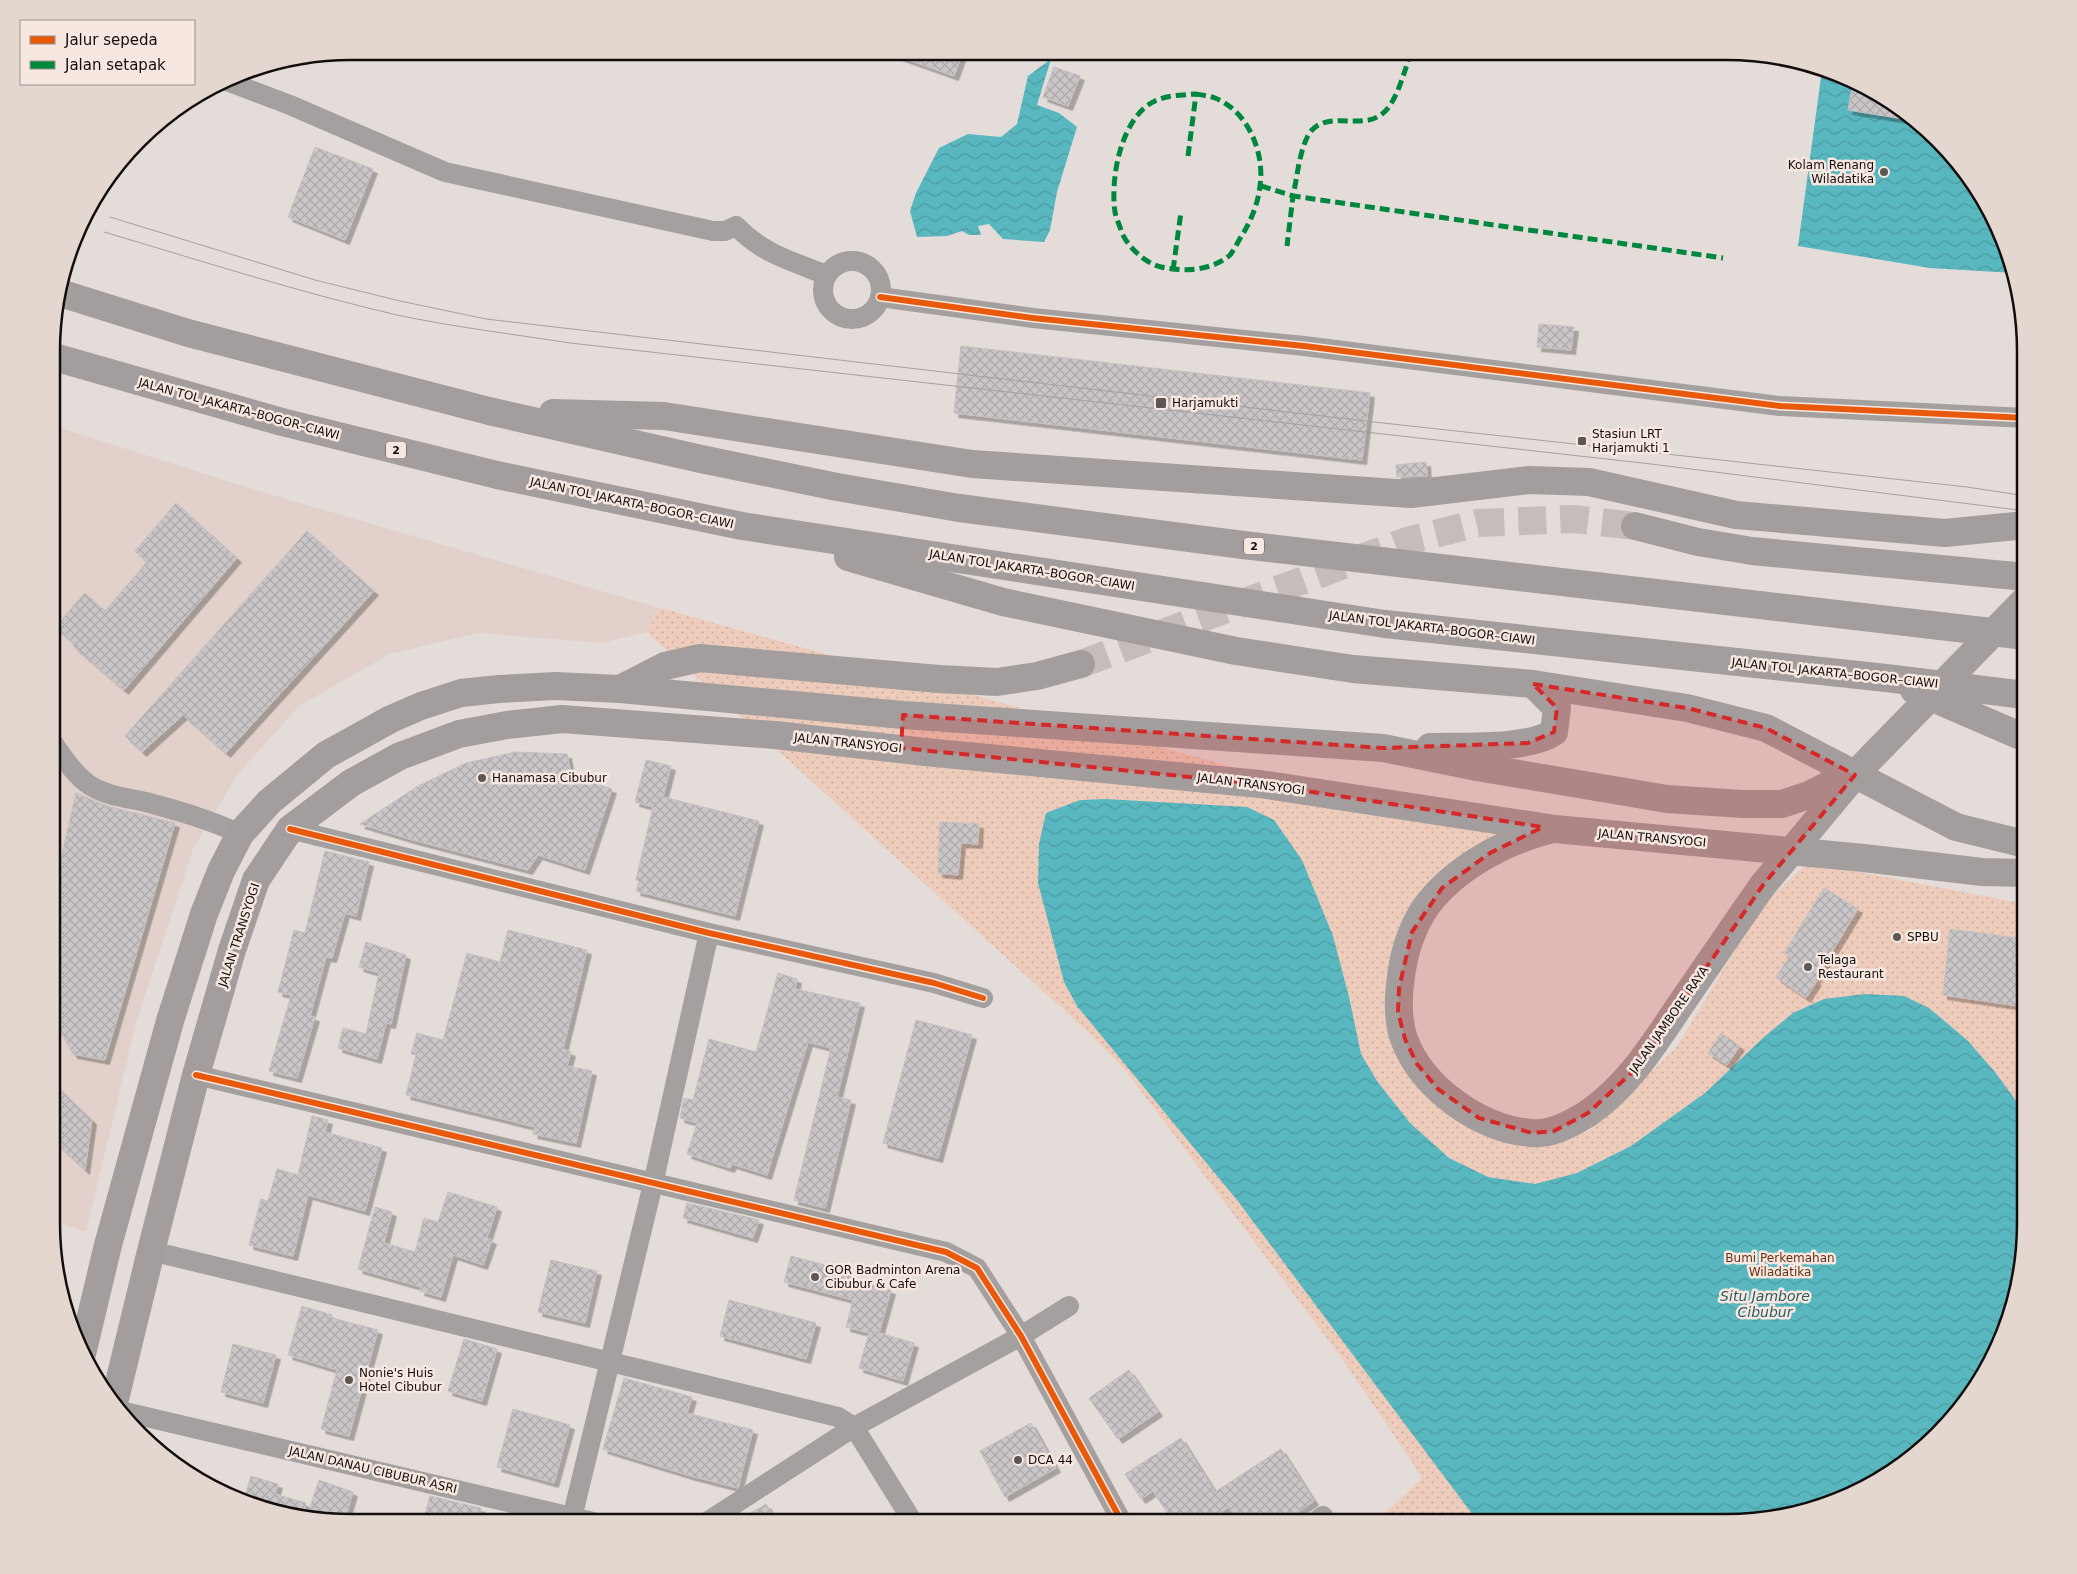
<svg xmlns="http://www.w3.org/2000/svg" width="2077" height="1574" viewBox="0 0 2077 1574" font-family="'DejaVu Sans',sans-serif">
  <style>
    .built { fill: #e1d1ca }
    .park { fill: url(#park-dots) }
    .water { fill: url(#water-waves) }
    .building { fill: url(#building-cross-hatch); stroke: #c5c0c1; filter: url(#shadow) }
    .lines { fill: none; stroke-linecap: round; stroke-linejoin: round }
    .highway-tunnel { stroke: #c5bdba; stroke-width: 28; stroke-dasharray: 28 14; stroke-linecap: butt }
    .street { stroke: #a4a09f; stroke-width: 20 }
    .highway { stroke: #a39e9d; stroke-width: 28 }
    .tram { stroke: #a4a09e; stroke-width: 1 }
    .highway-bridge { stroke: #a39e9d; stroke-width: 28 }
    .quiet { stroke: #00873e; stroke-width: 5; stroke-dasharray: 10 5; stroke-linecap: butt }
    .cycleway-casing { stroke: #f6e8e1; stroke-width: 9 }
    .cycleway { stroke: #e8590c; stroke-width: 6 }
    .marked { fill: #d62828; fill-opacity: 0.2; stroke: #d62828; stroke-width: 4; stroke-dasharray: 10 6; stroke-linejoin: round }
    .poi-dot { fill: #5c5654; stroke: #f6e8e1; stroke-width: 2 }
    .labels { text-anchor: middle; stroke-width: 5; stroke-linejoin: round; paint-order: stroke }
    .shield { fill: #f6e8e1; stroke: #574f4c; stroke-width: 1 }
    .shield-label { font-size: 11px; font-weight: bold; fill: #130e0c }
    .poi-label { font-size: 12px; fill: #130e0c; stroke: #f6e8e1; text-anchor: start }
    .street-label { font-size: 12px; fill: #130e0c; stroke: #f6e8e1 }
    .park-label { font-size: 12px; fill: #643215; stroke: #f6e8e1 }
    .water-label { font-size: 14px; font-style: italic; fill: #2a5d64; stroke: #f6e8e1 }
    .rim { fill: none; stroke: #130e0c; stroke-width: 2.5 }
  </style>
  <defs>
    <pattern id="park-dots" width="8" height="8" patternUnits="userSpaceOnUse" patternTransform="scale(1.25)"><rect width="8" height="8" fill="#ecb"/><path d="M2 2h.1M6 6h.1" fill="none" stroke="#cbaea0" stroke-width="1.8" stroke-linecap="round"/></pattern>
    <pattern id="water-waves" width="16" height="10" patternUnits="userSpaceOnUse" patternTransform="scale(1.25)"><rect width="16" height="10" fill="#59b7c0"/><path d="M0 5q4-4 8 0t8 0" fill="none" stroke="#4d9ca4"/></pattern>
    <pattern id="building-cross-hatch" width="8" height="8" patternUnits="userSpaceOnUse" patternTransform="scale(1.25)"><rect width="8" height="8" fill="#cac6c8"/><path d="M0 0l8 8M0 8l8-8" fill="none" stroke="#ada9ab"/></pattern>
    <filter id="shadow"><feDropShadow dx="4.5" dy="4.5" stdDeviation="0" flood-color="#0004"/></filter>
  </defs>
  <rect width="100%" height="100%" fill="#e4dcd9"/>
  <!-- built -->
  <polygon class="built" points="54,426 269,494 660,608 647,632 602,643 478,633 390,654 299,706 237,775 193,849 136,1023 86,1232 52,1220"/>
  <!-- park -->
  <polygon class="park" points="660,608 1330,794 1529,824 1482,846 1397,963 1432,1089 1559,1137 1588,1132 1676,1048 1761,907 1808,862 2025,904 2025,1243 2003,1338 1952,1420 1858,1492 1785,1517 1726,1523 1374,1523 1422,1479 1412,1462 1340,1356 1126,1071 1088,1032 647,632"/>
  <!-- water -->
  <g class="water">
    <polygon points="1051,59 1037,105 1059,113 1077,127 1057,192 1050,230 1044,242 1003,239 989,224 978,226 981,235 969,235 962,231 947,236 917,237 910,211 916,193 939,148 968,134 1001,137 1017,124 1028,76"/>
    <polygon points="1822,70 1841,74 1923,125 1995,219 2014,273 1930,268 1798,246"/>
    <polygon points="1106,799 1247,807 1274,820 1302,860 1333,936 1349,997 1361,1054 1377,1081 1410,1123 1449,1158 1488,1177 1535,1184 1577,1173 1631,1146 1705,1093 1764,1037 1793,1013 1824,999 1865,994 1904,996 1929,1008 1967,1040 1995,1072 2025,1113 2025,1243 2003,1338 1952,1420 1858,1492 1785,1517 1726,1523 1479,1523 1237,1200 1077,1006 1064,982 1038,883 1039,844 1046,813 1080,800"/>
  </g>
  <!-- building -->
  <g class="building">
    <polygon points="893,52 963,52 954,76 892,54"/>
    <polygon points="1054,67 1080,76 1068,106 1043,97"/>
    <polygon points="1853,82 1916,121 1848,110"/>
    <polygon points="315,147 373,169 345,240 288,217"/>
    <polygon points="1539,324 1574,327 1571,350 1537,347"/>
    <polygon points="961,346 1370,393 1362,460 954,413"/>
    <polygon points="1426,462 1427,476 1397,477 1396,465"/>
    <polygon points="176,503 237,558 124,690 73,646 75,644 55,627 85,593 105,611 147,562 135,551"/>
    <polygon points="307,531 374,591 226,753 183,715 142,752 125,736"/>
    <polygon points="516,752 567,754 571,775 612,789 585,870 538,855 528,870 413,840 360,824 418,786 466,763"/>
    <polygon points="646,760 671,766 663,797 759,821 735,916 636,891 639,881 636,880 653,807 635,802"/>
    <polygon points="76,793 107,806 175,823 105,1060 73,1054 52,1016 53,895"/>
    <polygon points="940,822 979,824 978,844 961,843 958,875 938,873"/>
    <polygon points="325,851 369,862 356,916 345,913 332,958 326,957 310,1016 315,1017 297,1078 269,1071 291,995 278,992 294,930 305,933"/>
    <polygon points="1824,888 1858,909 1815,980 1817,981 1806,998 1776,977 1790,956 1784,953"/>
    <polygon points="1950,929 2025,939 2025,1007 1943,995"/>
    <polygon points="508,930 587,950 563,1049 571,1052 567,1066 592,1071 576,1143 533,1134 535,1127 406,1095 416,1055 411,1054 417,1033 443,1040 467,953 500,962"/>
    <polygon points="366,942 406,955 391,1024 386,1023 377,1059 338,1048 343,1028 366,1034 379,973 359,967"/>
    <polygon points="778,973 797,979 795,989 860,1003 837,1097 851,1100 825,1208 794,1200 831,1048 808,1042 767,1175 732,1164 730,1168 687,1154 697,1123 680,1118 684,1098 693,1100 709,1039 756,1052"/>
    <polygon points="916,1020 972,1035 938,1158 883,1143"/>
    <polygon points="1721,1033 1740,1046 1727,1065 1708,1053"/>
    <polygon points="52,1082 92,1120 85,1170 52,1139"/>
    <polygon points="312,1116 328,1120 325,1132 382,1148 365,1211 308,1195 293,1256 249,1245 261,1199 268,1201 277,1169 298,1175"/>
    <polygon points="448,1192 497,1207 487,1238 492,1240 483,1265 453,1255 441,1297 420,1291 421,1287 358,1269 375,1207 392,1212 384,1243 415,1252 424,1218 438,1222"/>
    <polygon points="687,1203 759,1220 753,1238 683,1218"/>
    <polygon points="791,1256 847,1271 845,1277 891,1290 879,1333 914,1343 903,1381 859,1368 869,1333 846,1327 853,1300 784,1282"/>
    <polygon points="551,1260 597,1271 585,1323 538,1312"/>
    <polygon points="729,1300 816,1323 806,1359 720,1336"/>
    <polygon points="302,1306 332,1315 332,1318 378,1330 349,1436 321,1429 337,1370 288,1355"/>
    <polygon points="464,1339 497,1349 482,1401 448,1391"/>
    <polygon points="233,1344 276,1355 263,1403 221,1392"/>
    <polygon points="1129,1370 1158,1412 1118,1439 1089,1398"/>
    <polygon points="624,1378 692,1397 687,1413 753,1430 738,1488 691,1476 603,1449"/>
    <polygon points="513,1409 570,1425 554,1483 497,1467"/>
    <polygon points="1031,1423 1056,1468 1005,1497 980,1451"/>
    <polygon points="1181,1438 1215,1492 1281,1449 1314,1501 1282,1523 1239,1523 1229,1507 1204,1523 1173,1522 1153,1491 1141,1499 1125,1474"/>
    <polygon points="251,1476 278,1484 275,1494 306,1503 303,1516 243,1502"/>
    <polygon points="319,1480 353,1492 344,1522 332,1522 307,1516"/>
    <polygon points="430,1496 481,1508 477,1522 423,1522"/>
    <polygon points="766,1504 777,1522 735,1522"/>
  </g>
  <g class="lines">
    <!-- highway-tunnel -->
    <polyline class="highway-tunnel" points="1081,664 1407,541 1478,523 1573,519 1635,526"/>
    <!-- street -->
    <g class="street">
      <path d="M229,82l61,23 155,67 268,59h12l11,-5c27,28 55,35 91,49"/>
      <circle cx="852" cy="290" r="29"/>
      <polyline points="880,297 1033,318 1304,346 1780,406 2026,418"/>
      <path d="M53,743c11,15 22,33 38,43 16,10 37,12 55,16 32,9 63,17 94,32"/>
      <polyline points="290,829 709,933 934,983 983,998"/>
      <polyline points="196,1075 946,1252 977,1268 997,1299 1021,1336 1122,1522"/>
      <polyline points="151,1251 838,1417 854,1427 913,1522"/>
      <polyline points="125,1412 593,1522"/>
      <polyline points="572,1518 653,1184 709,933"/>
      <polyline points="707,1522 854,1427 1021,1336 1069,1306"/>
      <polyline points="1314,1523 1323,1516"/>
    </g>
    <!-- highway -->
    <g class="highway">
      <polyline points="60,293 188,333 489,411 701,459 837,487 959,508 1243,545 2026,636"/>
      <polyline points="54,357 282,422 497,475 742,526 1385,624 1886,678 2025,695"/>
      <polyline points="553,413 664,416 972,464 1411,494 1529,480 1589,482 1736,515 1945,533 2026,525"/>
      <polyline points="1635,526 1698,542 1752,551 2026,577"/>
      <polyline points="848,557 1003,602 1236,651 1353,669 1533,684 1687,708 1766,728 1956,827 2025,844"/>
      <polyline points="620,689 665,666 700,658 939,679 997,682 1037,676 1081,664"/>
      <polyline points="1914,690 2025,738"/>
      <path d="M1430,747c32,-1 99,3 124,-15l3,-24 -24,-24"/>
      <path d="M1549,830c-46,12 -96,39 -124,78 -13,20 -21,45 -24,68 -3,21 -4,43 3,63 18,49 76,90 127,94 20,2 40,-9 56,-19 42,-28 68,-72 96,-113 27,-39 53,-78 80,-116"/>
      <polyline points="82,1354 108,1245 170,1021 204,914 221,871 240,834 269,802 326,755 391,719 421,706 461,693 499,689 555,686 620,689 903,715 1383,748 1477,767"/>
      <polyline points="115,1399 151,1251 196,1075 232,950 256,880 290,829 351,783 400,756 459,734 507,725 562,719 775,735 925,752 1260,784 1555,829 1864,858 1982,872 2025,873"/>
    </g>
    <!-- tram -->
    <g class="tram">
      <polyline points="110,217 315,280 400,301 486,319 1374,422 1967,487 2026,496"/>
      <path d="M104,232c98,29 194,60 293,83 57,12 115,19 173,28l1081,121 375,47"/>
    </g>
    <!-- highway-bridge -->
    <g class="highway-bridge">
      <polyline points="1477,767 1667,799 1743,804 1782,804 1809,795 1860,769"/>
      <polyline points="1763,885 1860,769 2026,599"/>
    </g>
    <!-- quiet -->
    <g class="quiet">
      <path d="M1411,52c-6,17 -14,51 -29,62 -20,16 -52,-3 -70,16 -12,13 -15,49 -19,66l430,62"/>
      <path d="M1196,94c6,1 13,2 19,4 33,13 50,55 45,88 -2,17 -8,32 -16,46 -5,7 -9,17 -14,23 -18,16 -47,17 -69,12 -16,-4 -35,-21 -40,-37 -2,-6 -5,-12 -6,-18 -5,-34 6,-95 40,-111 12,-6 28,-6 41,-7z"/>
      <polyline points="1188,156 1196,94"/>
      <polyline points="1261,186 1293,196 1287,246"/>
      <polyline points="1173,270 1181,212"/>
    </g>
    <!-- cycleway casing -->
    <g class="cycleway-casing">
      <g id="cycleway">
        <polyline points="880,297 1033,318 1304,346 1780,406 2026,418"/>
        <polyline points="290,829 709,933 934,983 983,998"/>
        <polyline points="196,1075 946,1252 977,1268 997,1299 1021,1336 1122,1522"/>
      </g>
    </g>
    <!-- cycleway -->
    <use href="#cycleway" class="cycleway"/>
  </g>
  <!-- marked area -->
  <path class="marked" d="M1533,684l154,24 79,20 89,47 -92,110 -125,182 -50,46 -34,18 -22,2 -53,-15 -41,-29 -21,-25 -12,-25 -7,-27 1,-24 13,-56 30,-44 48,-35 53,-26 -283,-43 -359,-36 2,-33 480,33 145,-5 26,-11 3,-24z"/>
  <!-- markers -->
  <g class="poi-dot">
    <circle cx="1884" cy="172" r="5"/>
    <rect x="1155" y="397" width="12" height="12" rx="2.5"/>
    <rect x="1577" y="436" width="10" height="10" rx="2.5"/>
    <circle cx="482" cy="778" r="5"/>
    <circle cx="1897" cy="937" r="5"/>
    <circle cx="1808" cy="967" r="5"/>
    <circle cx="815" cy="1277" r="5"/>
    <circle cx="349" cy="1380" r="5"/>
    <circle cx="1018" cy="1460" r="5"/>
  </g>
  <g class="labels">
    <!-- shield labels -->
    <g class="shield">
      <rect x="386" y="441.5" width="20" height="17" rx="4"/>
      <rect x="1244" y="537.5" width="20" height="17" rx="4"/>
    </g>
    <g class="shield-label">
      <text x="396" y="454">2</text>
      <text x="1254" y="550">2</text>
    </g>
    <!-- poi labels -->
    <g class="poi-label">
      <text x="1874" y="169" text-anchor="end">Kolam Renang<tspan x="1874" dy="14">Wiladatika</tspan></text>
      <text x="1172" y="407">Harjamukti</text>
      <text x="1592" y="438">Stasiun LRT<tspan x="1592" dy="14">Harjamukti 1</tspan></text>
      <text x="492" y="782">Hanamasa Cibubur</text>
      <text x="1907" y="941">SPBU</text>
      <text x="1818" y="964">Telaga<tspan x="1818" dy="14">Restaurant</tspan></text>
      <text x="825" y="1274">GOR Badminton Arena<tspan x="825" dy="14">Cibubur &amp; Cafe</tspan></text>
      <text x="359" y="1377">Nonie's Huis<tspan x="359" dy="14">Hotel Cibubur</tspan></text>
      <text x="1028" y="1464">DCA 44</text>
    </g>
    <!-- street labels -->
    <g class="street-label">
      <text transform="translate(239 409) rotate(15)" y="4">JALAN TOL JAKARTA–BOGOR–CIAWI</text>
      <text transform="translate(632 503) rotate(12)" y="4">JALAN TOL JAKARTA–BOGOR–CIAWI</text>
      <text transform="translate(1032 570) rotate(9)" y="4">JALAN TOL JAKARTA–BOGOR–CIAWI</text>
      <text transform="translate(1432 628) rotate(7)" y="4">JALAN TOL JAKARTA–BOGOR–CIAWI</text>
      <text transform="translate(1835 673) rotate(6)" y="4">JALAN TOL JAKARTA–BOGOR–CIAWI</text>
      <text transform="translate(848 743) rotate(6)" y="4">JALAN TRANSYOGI</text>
      <text transform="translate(1251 784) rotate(7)" y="4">JALAN TRANSYOGI</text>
      <text transform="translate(1652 838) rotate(5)" y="4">JALAN TRANSYOGI</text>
      <text transform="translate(239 935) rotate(-72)" y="4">JALAN TRANSYOGI</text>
      <text transform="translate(1669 1020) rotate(-55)" y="4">JALAN JAMBORE RAYA</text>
      <text transform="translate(373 1470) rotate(13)" y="4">JALAN DANAU CIBUBUR ASRI</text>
    </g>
    <!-- park labels -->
    <g class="park-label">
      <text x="1780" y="1262">Bumi Perkemahan<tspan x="1780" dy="14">Wiladatika</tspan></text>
    </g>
    <!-- water labels -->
    <g class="water-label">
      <text x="1765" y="1301">Situ Jambore<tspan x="1765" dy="16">Cibubur</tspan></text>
    </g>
  </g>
  <!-- crop -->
  <path d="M0 0H2077V1574H0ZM351 60H1726A291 291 0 0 1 2017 351V1223A291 291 0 0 1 1726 1514H351A291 291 0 0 1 60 1223V351A291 291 0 0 1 351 60Z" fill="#e4d7d0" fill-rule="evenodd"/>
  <path class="rim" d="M351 60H1726A291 291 0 0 1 2017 351V1223A291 291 0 0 1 1726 1514H351A291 291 0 0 1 60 1223V351A291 291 0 0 1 351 60Z"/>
  <!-- legend -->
  <rect x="20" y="20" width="175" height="65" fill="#f6e8e1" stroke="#9b918c"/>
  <rect x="30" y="36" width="25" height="8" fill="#e8590c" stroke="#9b918c"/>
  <text x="65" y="45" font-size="15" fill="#130e0c">Jalur sepeda</text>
  <rect x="30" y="61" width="25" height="8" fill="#00873e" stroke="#9b918c"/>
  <text x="65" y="70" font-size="15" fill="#130e0c">Jalan setapak</text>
</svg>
